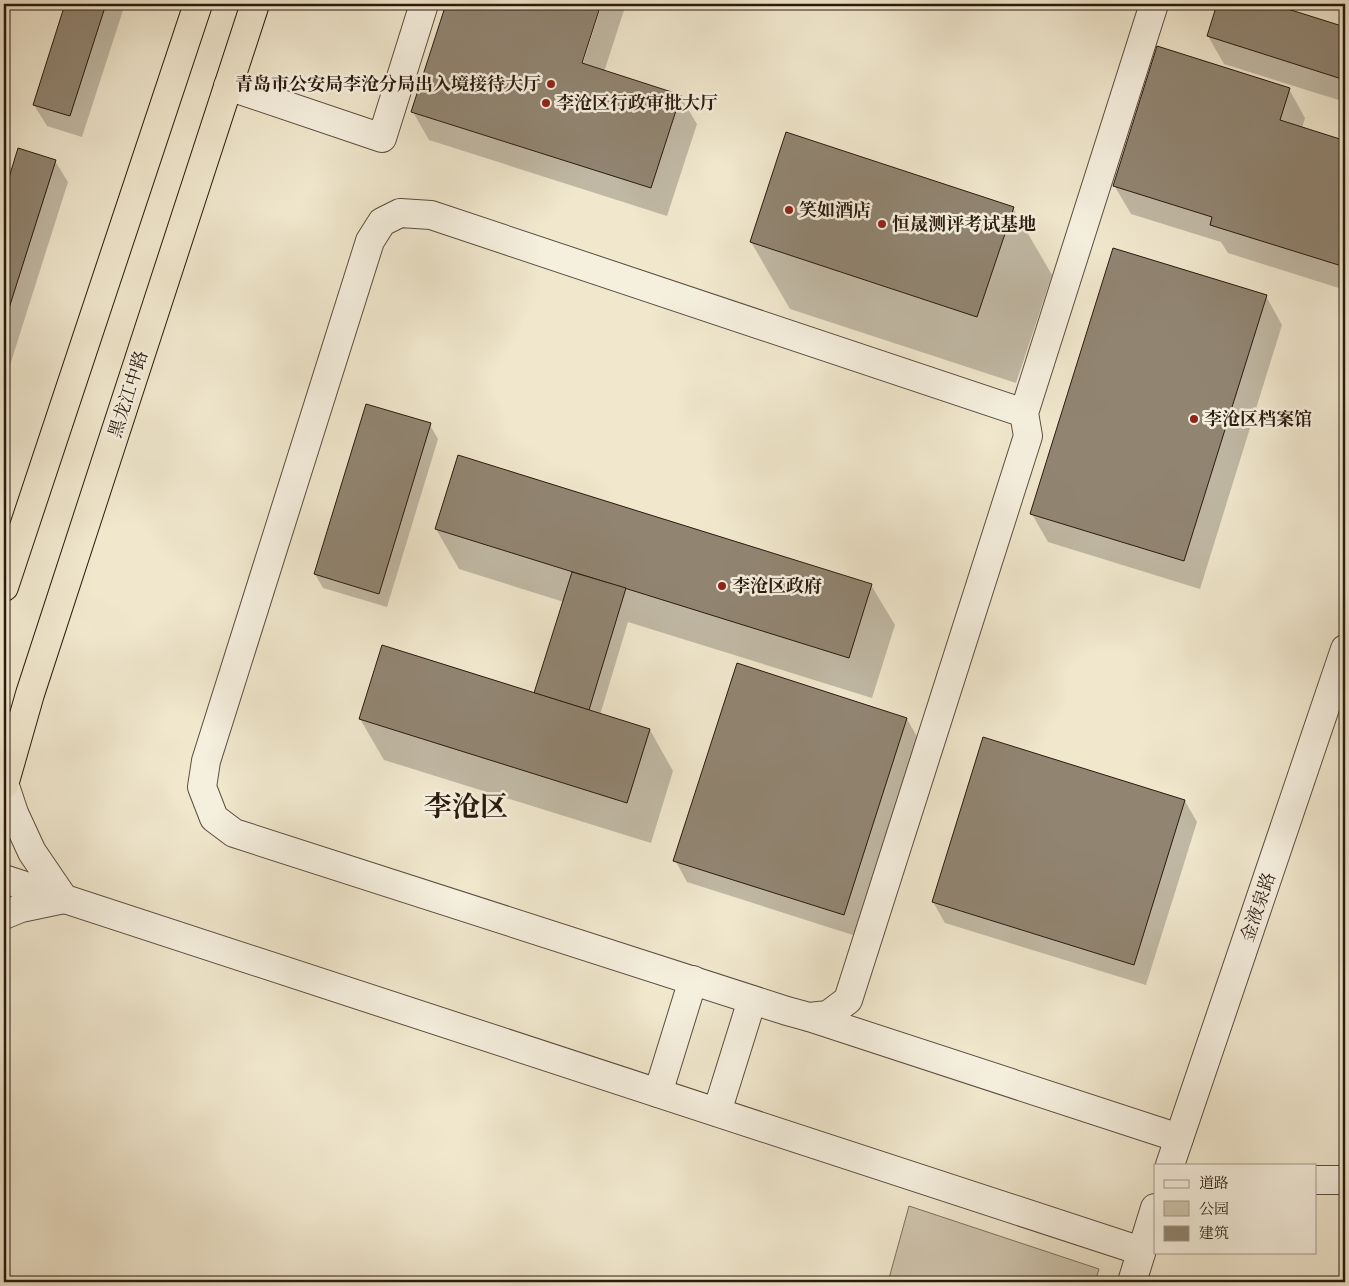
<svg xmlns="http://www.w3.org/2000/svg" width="1349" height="1286" viewBox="0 0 1349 1286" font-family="Vollkorn,'Noto Serif SC',serif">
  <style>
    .green { fill: #cec4ad; stroke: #7c6f5e }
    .shadow { fill: #0003 }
    .building { fill: #918572; stroke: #2a1a0f }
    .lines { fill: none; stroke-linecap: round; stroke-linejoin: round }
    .minor-casing { stroke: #5c4d3e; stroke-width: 30 }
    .highway-casing { stroke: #2a1a0f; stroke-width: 30 }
    .minor { stroke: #f5efde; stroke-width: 28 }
    .highway { stroke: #f0e7cd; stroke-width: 28 }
    .poi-dot { fill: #8f2418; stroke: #f5efde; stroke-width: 2 }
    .labels { text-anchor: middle; stroke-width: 5; stroke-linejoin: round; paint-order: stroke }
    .poi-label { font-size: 18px; font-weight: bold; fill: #2a1a0f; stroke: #f5efde; text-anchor: start }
    .street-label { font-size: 18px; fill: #2a1a0f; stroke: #f5efde }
    .town-label { font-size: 28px; font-weight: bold; fill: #2a1a0f; stroke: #f5efde }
  </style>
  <rect width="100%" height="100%" fill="#f0e7cd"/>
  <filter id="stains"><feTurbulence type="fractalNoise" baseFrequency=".004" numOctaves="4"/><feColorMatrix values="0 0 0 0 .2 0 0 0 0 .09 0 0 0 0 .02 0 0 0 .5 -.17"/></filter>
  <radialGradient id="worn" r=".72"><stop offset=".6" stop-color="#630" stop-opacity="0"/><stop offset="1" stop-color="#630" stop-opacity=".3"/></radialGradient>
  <!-- green -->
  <polygon class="green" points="909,1206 1099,1269 1095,1282 888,1282"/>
  <!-- shadow -->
  <g class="shadow">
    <polygon points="66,4 125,4 82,137 47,126 34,105"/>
    <polygon points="447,4 600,4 579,69 581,69 602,4 626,4 604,72 680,96 697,124 667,216 429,140 413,112"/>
    <polygon points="1218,4 1267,4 1345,28 1345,102 1224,64 1208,36"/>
    <polygon points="1289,89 1305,118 1302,128 1344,141 1345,137 1345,290 1228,253 1221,242 1131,214 1114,185"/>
    <polygon points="19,150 55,161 68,182 4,384 4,198"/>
    <polygon points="1013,208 1052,275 1016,383 790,309 751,242"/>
    <polygon points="1266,296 1282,325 1200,589 1048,542 1032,514"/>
    <polygon points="430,425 438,439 387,607 323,588 315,574"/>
    <polygon points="436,529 871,585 895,625 872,698 628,622 600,715 650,730 673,771 651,843 384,760 360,719 537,695 564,602 459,569"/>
    <polygon points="907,719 919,740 856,936 687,882 675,860"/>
    <polygon points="1185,801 1197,822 1146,985 945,923 933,902"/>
  </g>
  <!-- building -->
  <g class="building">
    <polygon points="65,4 106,4 70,116 33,105"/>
    <polygon points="446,4 601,4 582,63 681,95 651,188 411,112"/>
    <polygon points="1217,4 1272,4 1345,27 1345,80 1207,36"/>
    <polygon points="1157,46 1290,88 1280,120 1343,140 1345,133 1345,267 1210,225 1212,217 1113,186"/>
    <polygon points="786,132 1014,207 977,317 750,242"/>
    <polygon points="18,148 56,160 4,324 4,194"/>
    <polygon points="1113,248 1267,295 1184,561 1030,514"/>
    <polygon points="366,404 431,423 379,594 314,574"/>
    <polygon points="458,455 872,584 849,658 435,529"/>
    <polygon points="572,572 626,588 589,710 534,693"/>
    <polygon points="382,645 650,729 627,803 359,719"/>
    <polygon points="737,663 907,718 844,915 673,861"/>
    <polygon points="983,737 1185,800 1134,965 932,902"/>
  </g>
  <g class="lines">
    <!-- minor casing -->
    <g class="minor-casing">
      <g id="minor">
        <polyline points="228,86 382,138 424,4"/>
        <polyline points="1024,413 431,215 400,213 382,222 370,241 206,761 202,787 214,818 234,833 787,1011 809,1017 828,1015 848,1000 1028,436 1024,413 1154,4"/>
        <polyline points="4,879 1141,1251"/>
        <polyline points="4,915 21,908 64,899 32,852 14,813 4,783"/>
        <polyline points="809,1017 1179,1138"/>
        <polyline points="658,1093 693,980"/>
        <polyline points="717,1112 752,1000"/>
        <polyline points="1170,1165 1345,649"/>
        <polyline points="1315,1180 1345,1180"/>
        <polyline points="1132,1282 1155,1208"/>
      </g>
    </g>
    <!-- highway casing -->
    <g class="highway-casing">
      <g id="highway">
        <polyline points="4,587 198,4"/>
        <polyline points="4,785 30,694 255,4"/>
      </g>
    </g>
    <!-- minor -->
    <use href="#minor" class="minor"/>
    <!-- highway -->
    <use href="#highway" class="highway"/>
  </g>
  <!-- markers -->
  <g class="poi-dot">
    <circle cx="551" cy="84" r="5"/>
    <circle cx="546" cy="103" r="5"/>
    <circle cx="789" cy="210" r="5"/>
    <circle cx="882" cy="224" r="5"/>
    <circle cx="1194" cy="419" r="5"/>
    <circle cx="722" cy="586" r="5"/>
  </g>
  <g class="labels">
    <!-- poi labels -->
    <g class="poi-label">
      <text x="541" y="90" text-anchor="end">青岛市公安局李沧分局出入境接待大厅</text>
      <text x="556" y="109">李沧区行政审批大厅</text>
      <text x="799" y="216">笑如酒店</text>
      <text x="892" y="230">恒晟测评考试基地</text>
      <text x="1204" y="425">李沧区档案馆</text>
      <text x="732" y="592">李沧区政府</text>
    </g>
    <!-- street labels -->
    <g class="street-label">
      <text transform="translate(128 394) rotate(-72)" y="6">黑龙江中路</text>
      <text transform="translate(1258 907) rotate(-71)" y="6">金液泉路</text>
    </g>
    <!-- town labels -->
    <g class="town-label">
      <text x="466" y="816">李沧区</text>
    </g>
  </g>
  <!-- margin -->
  <rect width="1349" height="1286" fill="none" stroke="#f0e7cd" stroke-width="20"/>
  <rect x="5" y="5" width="1339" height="1276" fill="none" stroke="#2a1a0f" stroke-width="2.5"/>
  <rect x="10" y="10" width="1329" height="1266" fill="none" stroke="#2a1a0f"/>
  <!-- legend -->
  <rect x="1154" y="1164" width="162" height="90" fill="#f5efde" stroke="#a49a8b"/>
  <rect x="1164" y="1180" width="25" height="8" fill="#f5efde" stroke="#a49a8b"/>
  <text x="1199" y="1188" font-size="15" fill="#2a1a0f">道路</text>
  <rect x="1164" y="1201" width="25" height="15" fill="#cec4ad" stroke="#a49a8b"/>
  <text x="1199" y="1214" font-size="15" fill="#2a1a0f">公园</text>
  <rect x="1164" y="1226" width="25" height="15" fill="#918572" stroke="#a49a8b"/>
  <text x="1199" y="1238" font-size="15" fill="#2a1a0f">建筑</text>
  <rect width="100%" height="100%" filter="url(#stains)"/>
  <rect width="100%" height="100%" fill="url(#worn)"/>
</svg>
